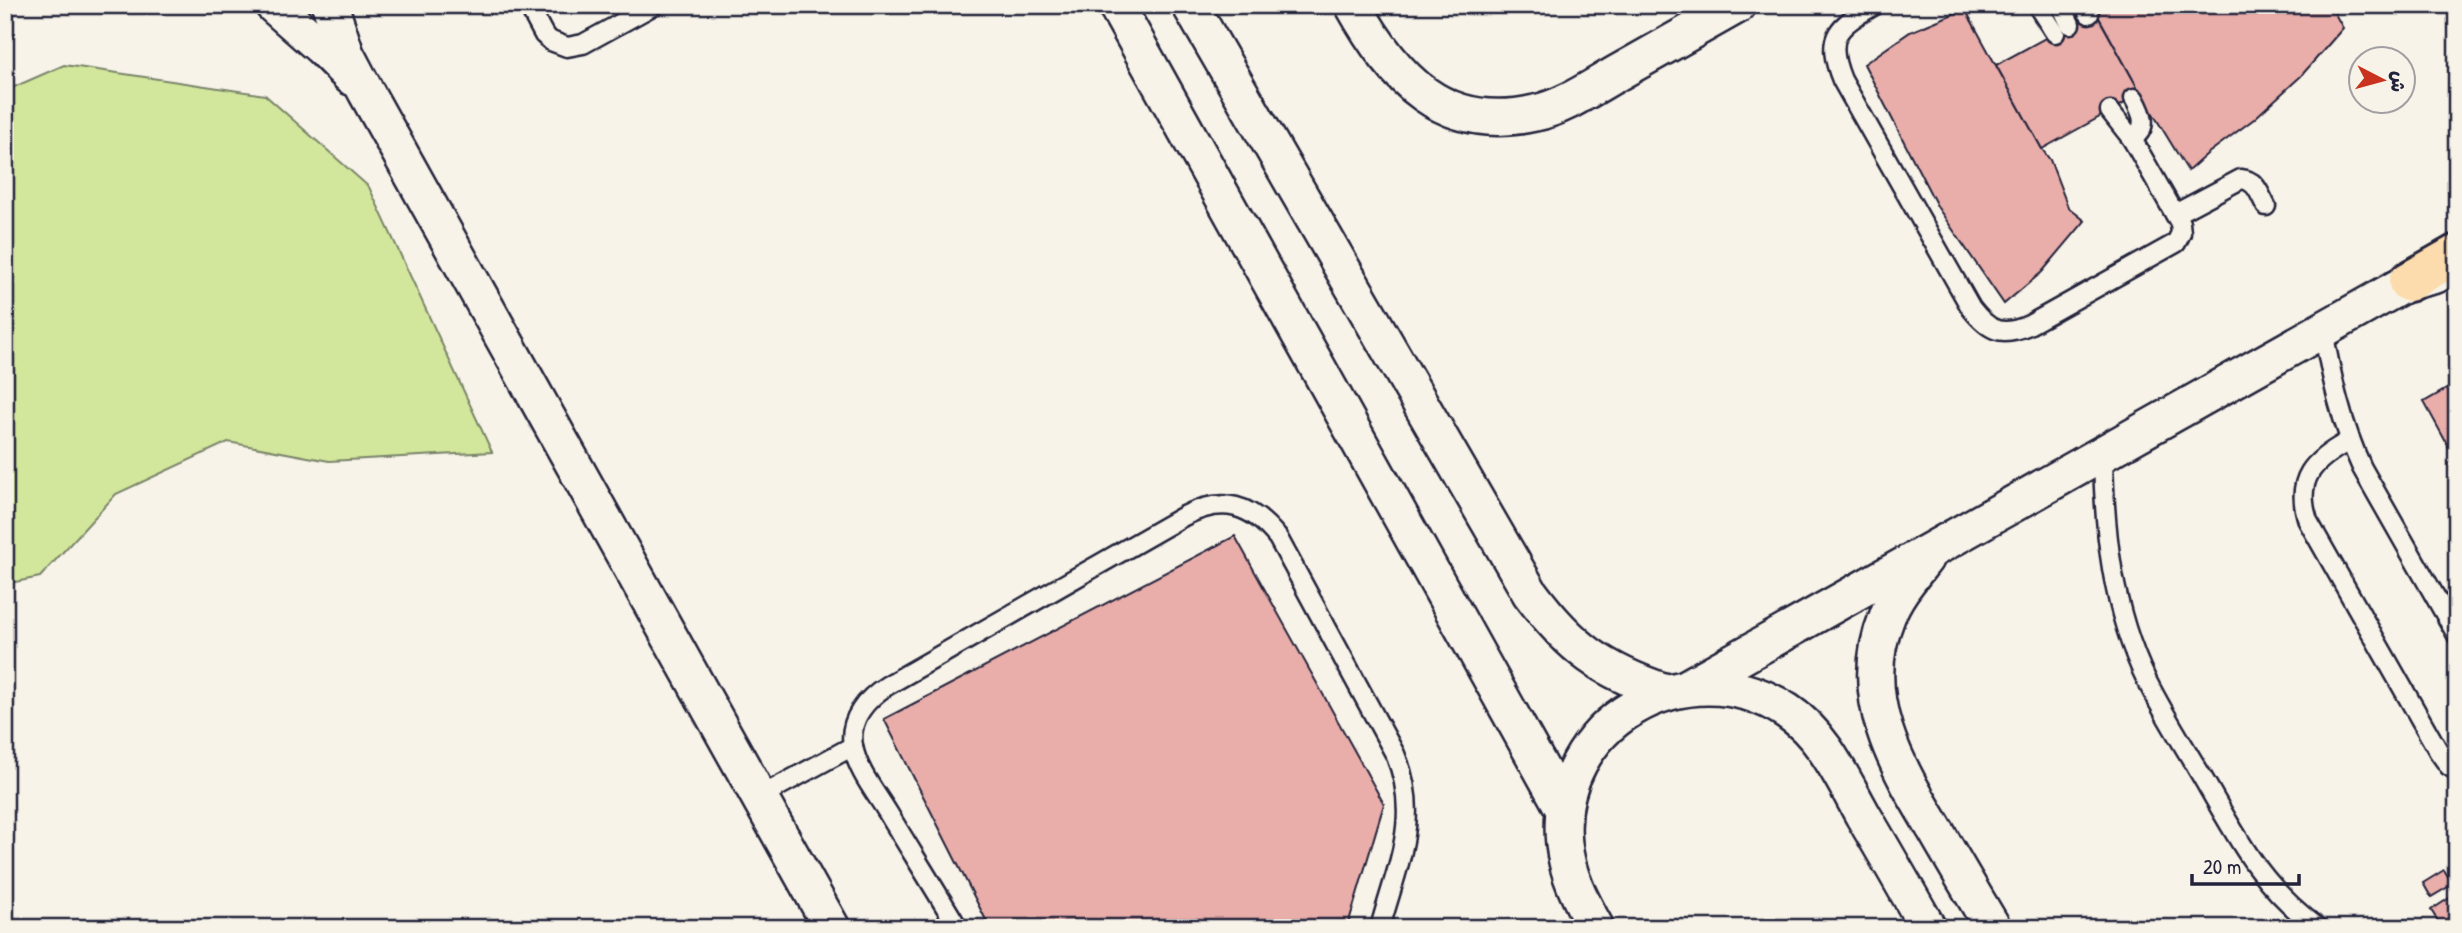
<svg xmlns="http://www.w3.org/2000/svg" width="2462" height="933" viewBox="0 0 2462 933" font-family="'Patrick Hand','Playpen Sans Arabic',sans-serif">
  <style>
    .green { fill: #d2e79b; stroke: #7a846b; stroke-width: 2 }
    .building { fill: #e9adaa; stroke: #22223b; stroke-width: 2 }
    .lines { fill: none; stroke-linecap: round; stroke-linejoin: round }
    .lane-casing { stroke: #22223b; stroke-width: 23 }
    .street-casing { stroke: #22223b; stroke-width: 40 }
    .highway-casing { stroke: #22223b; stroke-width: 44 }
    .lane { stroke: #f7f3e8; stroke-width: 18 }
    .street { stroke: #f7f3e8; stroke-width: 35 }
    .highway { stroke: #fcdcac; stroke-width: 38 }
  </style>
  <rect width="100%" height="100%" fill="#f7f3e8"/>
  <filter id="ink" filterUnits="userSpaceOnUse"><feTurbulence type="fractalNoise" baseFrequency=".0143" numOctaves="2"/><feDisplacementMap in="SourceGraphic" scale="14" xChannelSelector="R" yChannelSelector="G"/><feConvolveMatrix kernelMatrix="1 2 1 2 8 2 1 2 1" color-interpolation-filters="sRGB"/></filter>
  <g filter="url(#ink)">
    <!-- green -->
    <polygon class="green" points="64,65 265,95 369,187 492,452 329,461 228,442 116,494 40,577 5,584 5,91"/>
    <!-- building -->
    <g class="building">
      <polygon points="2092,5 2330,5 2343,28 2301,76 2254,119 2207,154 2188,171 2141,94"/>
      <polygon points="1965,9 2042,149 2050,160 2068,207 2085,221 2042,272 2004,304 1938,208 1864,64 1910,32"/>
      <polygon points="2095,11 2141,94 2042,149 1996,65"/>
      <polygon points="2457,383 2457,462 2424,402"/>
      <polygon points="1235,536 1384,804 1347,928 990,928 884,719"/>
      <polygon points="2444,870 2453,884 2431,897 2423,883"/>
      <polygon points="2457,893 2457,926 2442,928 2431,910"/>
    </g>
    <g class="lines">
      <!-- lane casing -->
      <g class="lane-casing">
        <g id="lane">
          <polyline points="528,5 544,35 551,41 567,47 583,44 654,5"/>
          <path d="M1875,5c-37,21 -51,31 -33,75l129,228c18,23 30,29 58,17l147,-82 5,-10 -1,-10 -48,-84 -22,-28"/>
          <polyline points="2037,5 2055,33"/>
          <polyline points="2061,5 2070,24"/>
          <polyline points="2084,5 2089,14"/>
          <path d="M2132,139c17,-12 11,-25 2,-41"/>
          <path d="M2175,214l66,-35c15,1 18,14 25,27"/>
          <path d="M2323,330c9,50 18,92 39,138l95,167"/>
          <path d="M2349,441c-35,19 -55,37 -41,80l131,231 10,14 8,5"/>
          <path d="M2103,453c1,78 9,157 44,228 18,36 41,71 61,106 34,59 54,99 110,141"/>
          <polyline points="759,797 853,746"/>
          <path d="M958,928c-23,-39 -47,-77 -70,-115 -12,-20 -31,-43 -35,-67 -5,-27 14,-48 35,-61l296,-169c39,-20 67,-12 94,22l117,216c27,63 2,111 -15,174"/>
        </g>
      </g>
      <!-- street casing -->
      <g class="street-casing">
        <g id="street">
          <polyline points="273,5 322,48 351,77"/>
          <polyline points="330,5 346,54 366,92 832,928"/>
          <polyline points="1116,5 1564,810"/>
          <path d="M1190,5l340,588c40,54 72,78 136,99"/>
          <path d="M1353,5c41,73 90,129 182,108 30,-6 59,-27 86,-42 39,-22 78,-44 117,-66"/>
          <path d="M1925,559c-14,18 -30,36 -38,58 -32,79 9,148 49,214 19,33 38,65 57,97"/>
          <polyline points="1686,688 2408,282 2436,275"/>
          <path d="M1596,928c-15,-27 -29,-53 -32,-84 -13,-120 123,-199 223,-133 37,24 56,69 77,106 22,37 43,74 64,111"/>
        </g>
      </g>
      <!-- highway casing -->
      <g class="highway-casing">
        <polyline id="highway" points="2408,282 2457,254"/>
      </g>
      <!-- lane -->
      <use href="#lane" class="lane"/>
      <!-- street -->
      <use href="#street" class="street"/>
      <!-- highway -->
      <use href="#highway" class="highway"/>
    </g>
  </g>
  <!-- margin -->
  <rect width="2462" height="933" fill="none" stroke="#f7f3e8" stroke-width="28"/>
  <rect x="14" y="14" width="2434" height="905" fill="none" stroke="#22223b" stroke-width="2.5" filter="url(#ink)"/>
  <!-- north arrow -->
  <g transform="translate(2382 80) rotate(96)"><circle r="33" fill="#f7f3e8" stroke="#a29fa3" stroke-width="2"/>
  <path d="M0-5L12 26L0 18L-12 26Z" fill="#c8321e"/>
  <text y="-10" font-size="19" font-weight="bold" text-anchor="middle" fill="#22223b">ش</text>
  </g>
  <!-- scale -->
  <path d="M2192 874v10h107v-10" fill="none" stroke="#22223b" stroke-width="3.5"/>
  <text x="2203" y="874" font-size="21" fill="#22223b" stroke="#f7f3e8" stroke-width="5" paint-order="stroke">20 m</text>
</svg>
